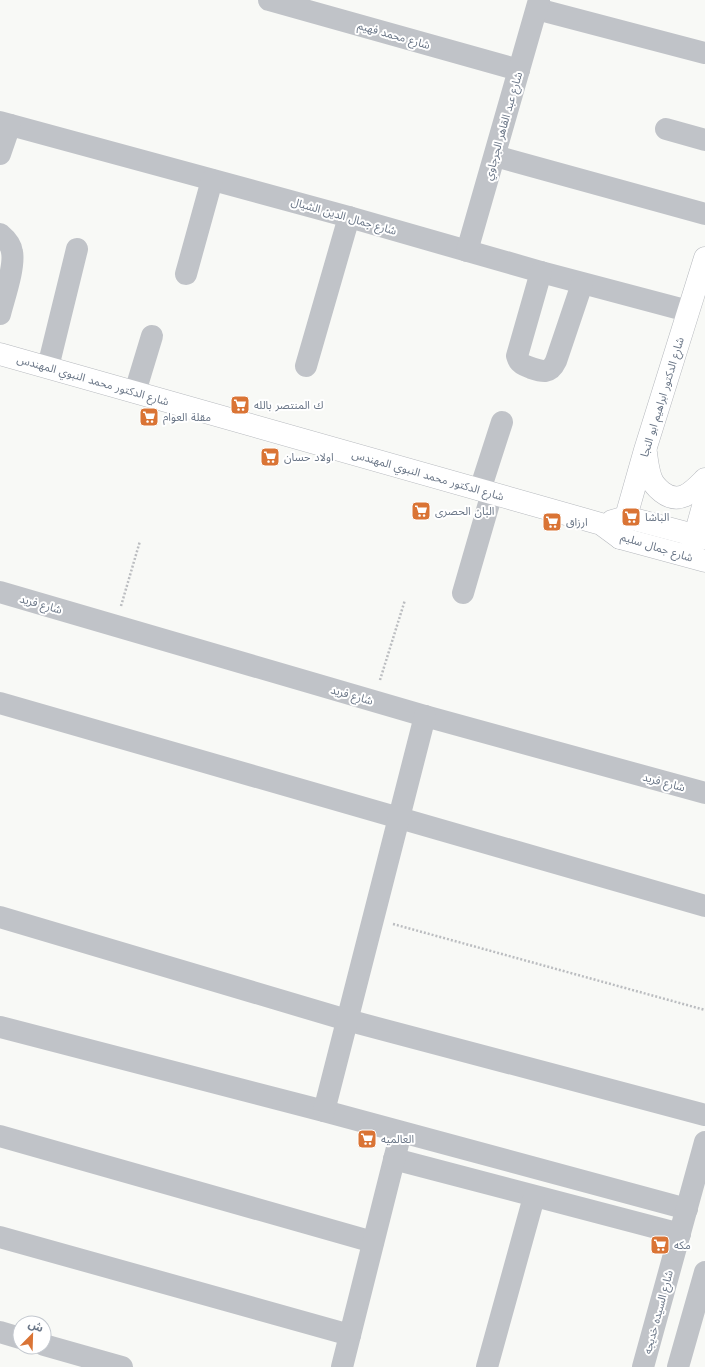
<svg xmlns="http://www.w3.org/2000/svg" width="705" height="1367" viewBox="0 0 705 1367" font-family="'Work Sans','Noto Sans Arabic',sans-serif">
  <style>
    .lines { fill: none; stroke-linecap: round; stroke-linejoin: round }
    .major-casing { stroke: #b6b9be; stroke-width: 23 }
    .path { stroke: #bbbdc0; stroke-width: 2.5; stroke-dasharray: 2 2; stroke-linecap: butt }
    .minor { stroke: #c0c3c8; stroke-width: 22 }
    .major { stroke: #fff; stroke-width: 22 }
    .labels { text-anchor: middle; stroke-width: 4; stroke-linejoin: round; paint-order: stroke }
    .street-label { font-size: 11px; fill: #697586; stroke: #fff }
    .poi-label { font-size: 11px; fill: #697586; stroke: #fff; text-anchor: start }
  </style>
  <rect width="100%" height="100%" fill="#f8f9f6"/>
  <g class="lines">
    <!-- major casing -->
    <g class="major-casing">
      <g id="major">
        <polyline points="0,354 601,524 620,538 705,561"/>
        <path d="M646,453c1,8 2,17 5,25 2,6 6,10 11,14 18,14 31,-1 43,-13"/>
        <polyline points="612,521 626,517 705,538"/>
        <polyline points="620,538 645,450 705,258"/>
        <polyline points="691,550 705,499"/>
      </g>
    </g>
    <!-- path -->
    <g class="path">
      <polyline points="121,606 140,541"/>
      <polyline points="380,680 405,600"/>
      <polyline points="393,924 705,1010"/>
    </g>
    <!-- minor -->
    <g class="minor">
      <polyline points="269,0 519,70"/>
      <polyline points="537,9 705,53"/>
      <polyline points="0,122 349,217 541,272 688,311"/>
      <polyline points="666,129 705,140"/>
      <polyline points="0,154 10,125"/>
      <polyline points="495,156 705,214"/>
      <path d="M0,234c6,5 11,10 12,18 3,15 -8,46 -12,62"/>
      <polyline points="467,251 539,0"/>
      <path d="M541,272l-24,84c1,2 1,4 3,6 2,3 7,4 11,6 12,4 19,6 25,-7l26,-77"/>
      <polyline points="186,274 212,180"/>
      <polyline points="306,366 349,217"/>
      <polyline points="48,367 77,249"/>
      <polyline points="135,392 152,336"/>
      <polyline points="480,490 502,422"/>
      <polyline points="0,592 425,716 705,793"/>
      <polyline points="463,593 492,493"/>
      <polyline points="0,703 705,906"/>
      <polyline points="0,917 347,1020 705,1115"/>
      <polyline points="0,1027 324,1111 687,1209"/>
      <polyline points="324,1111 425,716"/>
      <polyline points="0,1136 373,1242"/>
      <polyline points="394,1159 680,1234"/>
      <polyline points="0,1237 350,1335"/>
      <polyline points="0,1332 20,1338"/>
      <polyline points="44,1345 122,1367"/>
      <polyline points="342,1367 398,1144"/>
      <polyline points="487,1367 534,1197"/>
      <polyline points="643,1367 705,1142"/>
      <polyline points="678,1367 705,1272"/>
    </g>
    <!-- major -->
    <use href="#major" class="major"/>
  </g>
  <!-- icons -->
  <defs>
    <g id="supermarket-square" transform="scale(1)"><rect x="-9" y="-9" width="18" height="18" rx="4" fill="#da7435" stroke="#fff"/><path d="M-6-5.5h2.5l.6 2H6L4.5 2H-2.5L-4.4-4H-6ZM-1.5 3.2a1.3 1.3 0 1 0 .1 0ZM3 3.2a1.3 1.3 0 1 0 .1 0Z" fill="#fff"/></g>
  </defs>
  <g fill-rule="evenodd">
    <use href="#supermarket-square" x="240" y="405"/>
    <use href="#supermarket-square" x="149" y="417"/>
    <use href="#supermarket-square" x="270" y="457"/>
    <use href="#supermarket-square" x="421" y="511"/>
    <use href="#supermarket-square" x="631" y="517"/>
    <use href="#supermarket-square" x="552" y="522"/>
    <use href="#supermarket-square" x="367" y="1139"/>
    <use href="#supermarket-square" x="660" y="1245"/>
  </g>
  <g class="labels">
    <!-- street labels -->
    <g class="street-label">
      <text transform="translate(394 35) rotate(16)" y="4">شارع محمد فهيم</text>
      <text transform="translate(503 126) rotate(-74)" y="4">شارع عبد القاهر الجرجاوي</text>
      <text transform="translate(344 216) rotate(16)" y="4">شارع جمال الدين الشيال</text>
      <text transform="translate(93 380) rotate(16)" y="4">شارع الدكتور محمد النبوي المهندس</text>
      <text transform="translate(662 397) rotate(-73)" y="4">شارع الدكتور ابراهيم ابو النجا</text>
      <text transform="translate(428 475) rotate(16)" y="4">شارع الدكتور محمد النبوي المهندس</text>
      <text transform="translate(657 547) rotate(17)" y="4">شارع جمال سليم</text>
      <text transform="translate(41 604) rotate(16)" y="4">شارع فريد</text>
      <text transform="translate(352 695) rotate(16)" y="4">شارع فريد</text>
      <text transform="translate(664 782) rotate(15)" y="4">شارع فريد</text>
      <text transform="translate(658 1312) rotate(-75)" y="4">شارع السيده خديجه</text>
    </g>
    <!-- poi labels -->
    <g class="poi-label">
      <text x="254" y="409">ك المنتصر بالله</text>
      <text x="163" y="421">مقلة العوام</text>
      <text x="284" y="461">اولاد حسان</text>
      <text x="435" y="515">البان الحصرى</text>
      <text x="645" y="521">الباشا</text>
      <text x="566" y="526">ارزاق</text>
      <text x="381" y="1143">العالميه</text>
      <text x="674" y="1249">مكه</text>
    </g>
  </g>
  <!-- north arrow -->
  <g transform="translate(32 1335) rotate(23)"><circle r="19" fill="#ffffff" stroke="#c3c8cf"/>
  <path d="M0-3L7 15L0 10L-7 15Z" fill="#da7435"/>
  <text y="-6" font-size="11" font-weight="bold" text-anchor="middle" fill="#697586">ش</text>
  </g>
</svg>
